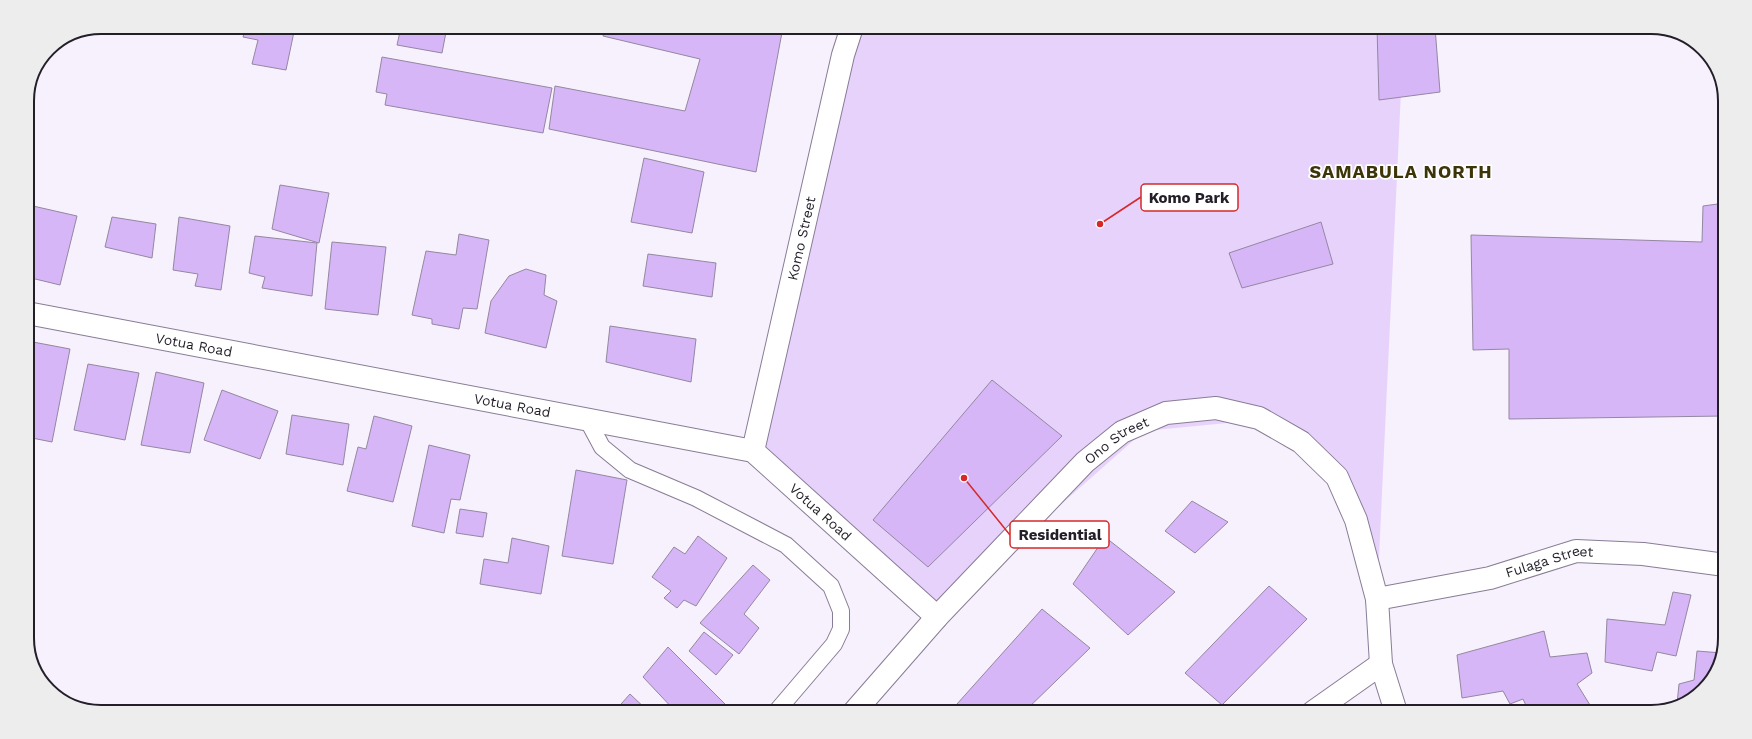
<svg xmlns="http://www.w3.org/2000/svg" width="1752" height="739" viewBox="0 0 1752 739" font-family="'Work Sans',sans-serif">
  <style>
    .green { fill: #e6d2fb }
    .building { fill: #d6b6f7; stroke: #9487a1 }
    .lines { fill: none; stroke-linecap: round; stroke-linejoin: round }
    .lane-casing { stroke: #897c96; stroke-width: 18 }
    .street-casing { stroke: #897c96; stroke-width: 24 }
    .lane { stroke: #fff; stroke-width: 16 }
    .street { stroke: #fff; stroke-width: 22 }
    .labels { text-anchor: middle; stroke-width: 3.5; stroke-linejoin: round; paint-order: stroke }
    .street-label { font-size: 14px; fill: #231e28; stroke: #fff }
    .district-label { font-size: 18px; font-weight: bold; letter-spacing: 1px; fill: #3d3409; stroke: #fff }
    .rim { fill: none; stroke: #231e28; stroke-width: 2 }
    .leader { fill: none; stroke: #d62828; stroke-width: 1.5 }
    .callout-dot { fill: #d62828; stroke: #fff; stroke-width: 1.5 }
    .callout { fill: #fff; stroke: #d62828; stroke-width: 1.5 }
    .callout-label { font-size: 15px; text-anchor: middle; font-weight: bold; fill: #231e28 }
  </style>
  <rect width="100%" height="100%" fill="#f6f1fc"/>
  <!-- green -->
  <polygon class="green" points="847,27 1404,27 1377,599 1346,475 1258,420 1144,431 930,620 757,451"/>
  <!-- building -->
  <g class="building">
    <polygon points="246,27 295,27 286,70 252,64 258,40 243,37"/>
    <polygon points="401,27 447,27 442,53 397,45"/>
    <polygon points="605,27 783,27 756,172 549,129 555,86 685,111 700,59 603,36"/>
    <polygon points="1377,27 1435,27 1440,92 1379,100"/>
    <polygon points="382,57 552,88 543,133 385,105 387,94 376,92"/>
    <polygon points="644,158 704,172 692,233 631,222"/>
    <polygon points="280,185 329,193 319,243 272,229"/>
    <polygon points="1725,203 1725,416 1509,419 1509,349 1473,350 1471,235 1702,242 1703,206"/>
    <polygon points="33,206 77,216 60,285 27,277 27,233"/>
    <polygon points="112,217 156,224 152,258 105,247"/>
    <polygon points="179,217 230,226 221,290 195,286 198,274 173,270"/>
    <polygon points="1321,222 1333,264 1242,288 1229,253"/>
    <polygon points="459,234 489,240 477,309 463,308 459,329 432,324 432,319 412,315 426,251 456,255"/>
    <polygon points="255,236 317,243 312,296 262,288 265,277 249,273"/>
    <polygon points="332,242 386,247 378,315 325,309"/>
    <polygon points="648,254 716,263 712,297 643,286"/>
    <polygon points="526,269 546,275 544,295 557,301 546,348 485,333 491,301 509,276"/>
    <polygon points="610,326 696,339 691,382 606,362"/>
    <polygon points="33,342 70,349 52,442 27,437 27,355 30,355"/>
    <polygon points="88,364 139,373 125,440 74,430"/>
    <polygon points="156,372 204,383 190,453 141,445"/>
    <polygon points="992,380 1062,436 928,567 873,520"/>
    <polygon points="222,390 278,411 260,459 204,440"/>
    <polygon points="292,415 349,424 343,465 286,454"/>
    <polygon points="374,416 412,426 393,502 347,491 358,447 366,449"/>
    <polygon points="429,445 470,455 460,500 451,499 444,533 412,526"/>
    <polygon points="576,470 627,480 613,564 562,556"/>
    <polygon points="1192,501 1228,522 1195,553 1165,531"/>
    <polygon points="460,509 487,513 483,537 456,533"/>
    <polygon points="698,536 727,558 696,606 684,600 677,608 664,598 671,591 652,577 674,547 685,554"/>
    <polygon points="1105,537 1175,592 1128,635 1073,584"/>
    <polygon points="512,538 549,546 541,594 480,584 484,559 508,563"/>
    <polygon points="753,565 770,580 744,614 759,628 739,654 700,623"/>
    <polygon points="1269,586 1307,619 1222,705 1185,673"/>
    <polygon points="1673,592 1691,595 1676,656 1657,652 1652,671 1605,662 1607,619 1665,625"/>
    <polygon points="1042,609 1090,648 1024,712 968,712 957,704"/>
    <polygon points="1544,631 1550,657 1587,653 1592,673 1577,684 1590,705 1585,712 1529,712 1523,699 1510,704 1503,691 1462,698 1457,655"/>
    <polygon points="704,632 733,655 716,675 689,651"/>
    <polygon points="668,647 733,712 676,712 643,677"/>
    <polygon points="1697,651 1722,653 1719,666 1692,699 1677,704 1679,684 1694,680"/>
    <polygon points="630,694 649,712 614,712"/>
    <polygon points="944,705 953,712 937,712"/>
  </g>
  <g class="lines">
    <!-- lane casing -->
    <g class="lane-casing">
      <polyline id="lane" points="587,419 602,447 630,470 696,498 786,545 831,586 841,611 841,629 834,644 776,712"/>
    </g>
    <!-- street casing -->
    <g class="street-casing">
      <g id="street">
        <path id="s1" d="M27,313l726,138 184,166"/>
        <path id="s2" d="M753,451l90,-396 9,-28"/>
        <path id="s3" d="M1377,599l113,-21 86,-27 67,3 82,11"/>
        <path id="s4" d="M854,712l83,-95 148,-155 37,-30 44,-19 50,-5 43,10 42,24 36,35 19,43 21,79 4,65 15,48"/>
        <polyline points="1313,712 1381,664"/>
      </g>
    </g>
    <!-- lane -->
    <use href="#lane" class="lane"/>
    <!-- street -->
    <use href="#street" class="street"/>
  </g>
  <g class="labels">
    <!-- street labels -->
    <g class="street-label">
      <text dy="5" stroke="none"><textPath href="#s2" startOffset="218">Komo Street</textPath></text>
      <text dy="5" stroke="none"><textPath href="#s1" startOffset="170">Votua Road</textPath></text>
      <text dy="5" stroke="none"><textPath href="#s1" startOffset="494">Votua Road</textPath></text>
      <text dy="5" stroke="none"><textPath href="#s4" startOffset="379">Ono Street</textPath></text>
      <text dy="5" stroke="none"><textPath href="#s1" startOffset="830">Votua Road</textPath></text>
      <text dy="5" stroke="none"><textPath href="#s3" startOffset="177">Fulaga Street</textPath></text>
    </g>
    <!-- district labels -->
    <g class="district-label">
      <text x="1401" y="178">SAMABULA NORTH</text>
    </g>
  </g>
  <!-- crop -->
  <path d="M0 0H1752V739H0ZM101 34H1651A67 67 0 0 1 1718 101V638A67 67 0 0 1 1651 705H101A67 67 0 0 1 34 638V101A67 67 0 0 1 101 34Z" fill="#ededee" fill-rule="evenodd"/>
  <path class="rim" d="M101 34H1651A67 67 0 0 1 1718 101V638A67 67 0 0 1 1651 705H101A67 67 0 0 1 34 638V101A67 67 0 0 1 101 34Z"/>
  <!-- callouts -->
  <path class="leader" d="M1100 224L1141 197M964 478L1010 535"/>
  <g class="callout-dot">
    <circle cx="1100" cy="224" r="4"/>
    <circle cx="964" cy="478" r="4"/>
  </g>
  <g class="callout">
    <rect x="1141" y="184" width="97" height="27" rx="4"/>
    <rect x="1010" y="521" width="99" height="27" rx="4"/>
  </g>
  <g class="callout-label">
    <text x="1189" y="203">Komo Park</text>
    <text x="1060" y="540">Residential</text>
  </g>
</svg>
